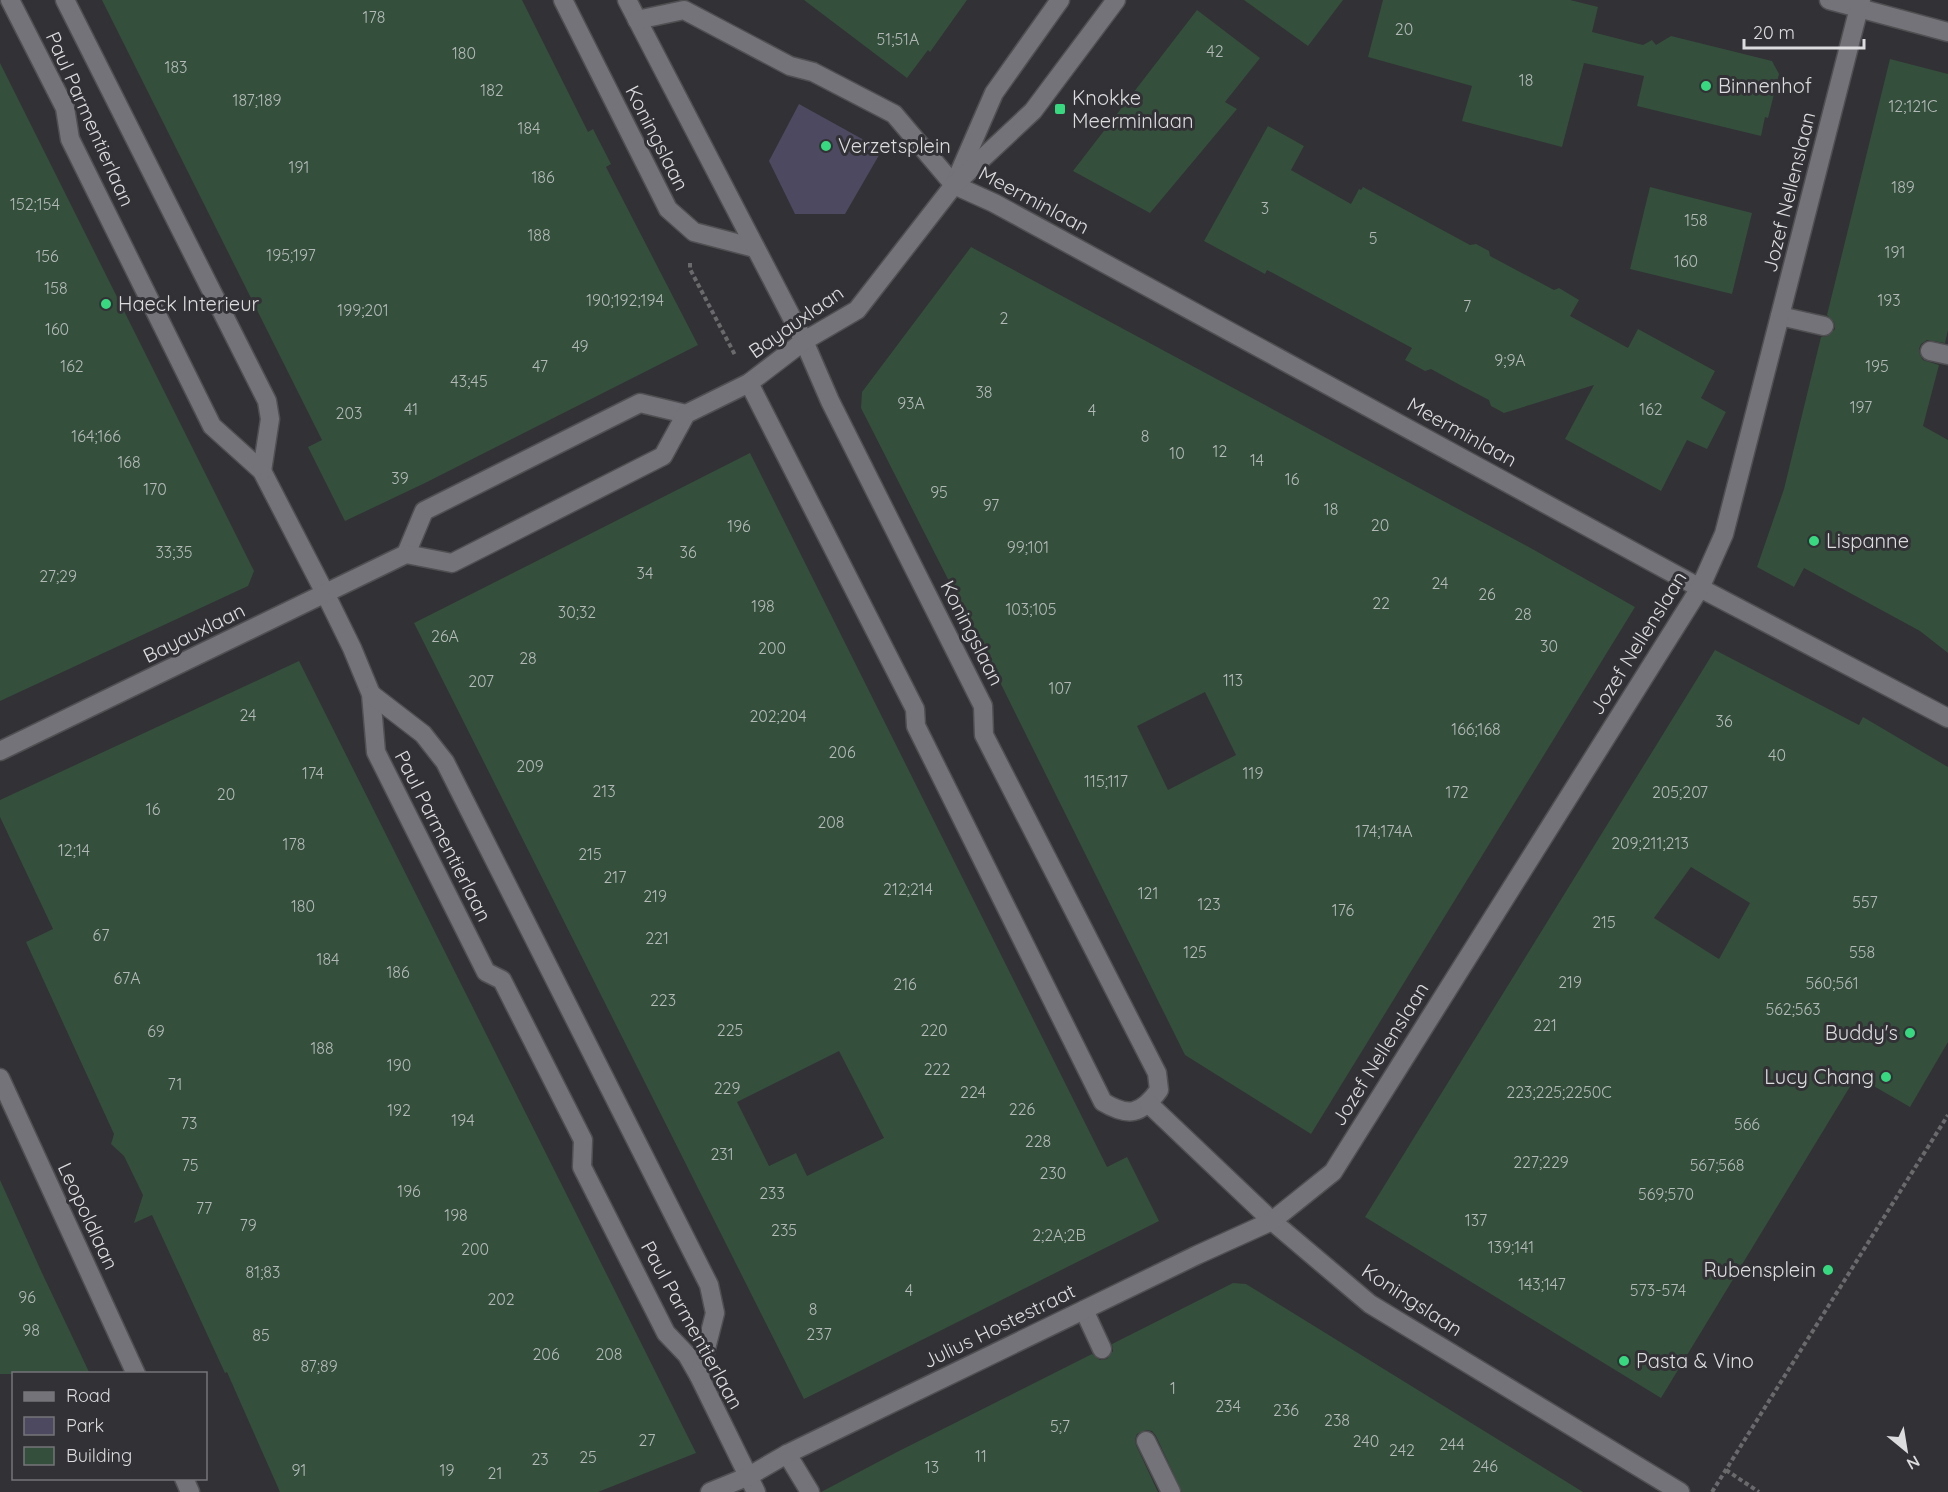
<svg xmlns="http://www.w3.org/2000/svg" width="1948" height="1492" viewBox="0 0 1948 1492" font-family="Quicksand,sans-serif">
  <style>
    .green { fill: #4d4960 }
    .building { fill: #344f3c; fill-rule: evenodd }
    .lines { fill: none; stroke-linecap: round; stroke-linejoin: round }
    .lane-casing { stroke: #505053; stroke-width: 21 }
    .street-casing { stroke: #505053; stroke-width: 21 }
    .path { stroke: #6a6a6d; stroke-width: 4; stroke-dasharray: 4.5 3; stroke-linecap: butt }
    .lane { stroke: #747379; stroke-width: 18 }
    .street { stroke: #747379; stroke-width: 18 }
    .poi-dot { fill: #38d880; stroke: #323135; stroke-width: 2 }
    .labels { text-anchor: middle; stroke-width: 6; stroke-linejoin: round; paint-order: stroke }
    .number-label { font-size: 16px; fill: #b2b9b6 }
    .poi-label { font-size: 20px; fill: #dcdcdf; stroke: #323135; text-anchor: start }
    .street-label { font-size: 20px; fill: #dcdcdf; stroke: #323135 }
  </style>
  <rect width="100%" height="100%" fill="#323135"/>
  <!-- green -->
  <polygon class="green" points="799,104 882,150 845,214 795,214 769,161"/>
  <!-- building -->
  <g class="building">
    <polygon points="102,0 522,0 588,132 593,129 611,164 606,167 698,345 425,483 345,521 308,447 322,440"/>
    <polygon points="804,0 967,0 930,52 928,50 907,78"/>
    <polygon points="1244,0 1343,0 1308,46"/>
    <polygon points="1383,0 1570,0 1598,7 1592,32 1643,45 1652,40 1656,45 1671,36 1772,61 1779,74 1768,118 1765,117 1761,136 1637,106 1644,76 1584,63 1562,147 1462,121 1472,86 1368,57"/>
    <polygon points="1197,10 1260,58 1225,102 1237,109 1150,213 1073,171"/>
    <polygon points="1890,59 1948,74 1948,330 1945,343 1927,340 1921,344 1919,349 1920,355 1923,360 1939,365 1923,426 1948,440 1948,653 1920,631 1804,568 1794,587 1757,567 1784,489 1821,337 1828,336 1835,329 1834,322 1827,315"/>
    <polygon points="0,63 254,571 248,586 0,701"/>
    <polygon points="1268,126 1304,146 1291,170 1351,204 1359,189 1361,190 1363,187 1470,245 1476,244 1489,251 1490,256 1554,290 1559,288 1579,300 1570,316 1628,348 1638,329 1715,371 1701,398 1726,412 1707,449 1687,440 1661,491 1565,439 1594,385 1504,413 1491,406 1489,400 1460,385 1431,369 1425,371 1405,360 1412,348 1267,270 1265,274 1204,241"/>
    <polygon points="1650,187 1752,213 1732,294 1630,269"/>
    <path d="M971,247l556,299 108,61 -324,527 -126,-79 -199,-401 -125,-246 1,-16zM1205,692l31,63 -68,35 -31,-64z"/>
    <path d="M750,453l357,714 20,-10 32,64 -355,178 -390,-776zM839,1051l45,87 -77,38 -11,-23 -27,13 -32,-64z"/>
    <path d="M1715,650l144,75 4,-8 85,50v275l-38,65 -52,-30 -4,3 -193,318 -296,-181zM1691,867l59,36 -31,56 -65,-41z"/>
    <polygon points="299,661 612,1285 696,1453 598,1492 280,1492 227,1372 225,1373 152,1215 134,1223 143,1195 124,1156 111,1144 114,1134 26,942 53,929 0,817 0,800"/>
    <polygon points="0,1180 42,1273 90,1374 0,1374"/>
    <polygon points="1233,1283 1246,1284 1583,1492 1182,1492 1156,1436 1152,1431 1146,1430 1137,1434 1135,1440 1136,1445 1158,1492 821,1492 897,1452 1092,1354 1100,1360 1107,1359 1113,1351 1112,1344"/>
  </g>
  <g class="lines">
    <!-- lane casing -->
    <g class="lane-casing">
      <g id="lane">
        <polyline points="1780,316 1824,326"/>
        <polyline points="1930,351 1948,355"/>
        <polyline points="1084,1310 1102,1349"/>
        <polyline points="1146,1441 1171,1492"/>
      </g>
    </g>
    <!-- street casing -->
    <g class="street-casing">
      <g id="street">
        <polyline points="10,0 65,108 70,139 212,426 262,471 326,595 352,648 371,694 376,752 486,972 502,980 583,1140 582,1167 666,1333 687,1355 699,1376 756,1492"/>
        <polyline points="65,0 267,401 270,419 262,471"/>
        <polyline points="563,0 668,209 694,232 755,248"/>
        <path d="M627,0l177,341 26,60 153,305 1,29 173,338 2,17c-18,25 -31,27 -56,12l-187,-376 -1,-17 -166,-326"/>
        <polyline points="1829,0 1948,32"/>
        <polyline points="637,20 684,10 790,66 813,72 894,114 954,185 994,203 1700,588 1948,718"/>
        <polyline points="957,178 994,93 1060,0"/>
        <polyline points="406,554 424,511 640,403 686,414"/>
        <polyline points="371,694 423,734 445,762 709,1285 715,1313 699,1376"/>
        <polyline points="0,751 406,554 452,563 663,456 686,414 749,383 804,341 857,310 954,185 1033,111 1116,0"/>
        <polyline points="0,1078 136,1374"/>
        <polyline points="1149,1104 1272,1221 1370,1304 1680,1492"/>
        <polyline points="787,1454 810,1492"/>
        <polyline points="184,1478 190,1492"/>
        <polyline points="710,1492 749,1476 787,1454 1197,1255 1272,1221 1333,1172 1700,588 1724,534 1861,0"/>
      </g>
    </g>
    <!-- path -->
    <g class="path">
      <polyline points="690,263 690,269 735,355"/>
      <polyline points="1726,1470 1759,1492"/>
      <polyline points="1712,1492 1948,1115"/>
    </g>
    <!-- lane -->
    <use href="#lane" class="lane"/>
    <!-- street -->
    <use href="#street" class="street"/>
  </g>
  <!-- markers -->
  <g class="poi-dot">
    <circle cx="1706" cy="86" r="6"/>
    <rect x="1054" y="103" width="12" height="12" rx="3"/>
    <circle cx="826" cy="146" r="6"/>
    <circle cx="106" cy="304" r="6"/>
    <circle cx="1814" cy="541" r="6"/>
    <circle cx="1910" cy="1033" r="6"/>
    <circle cx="1886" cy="1077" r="6"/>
    <circle cx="1828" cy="1270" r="6"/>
    <circle cx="1624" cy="1361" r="6"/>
  </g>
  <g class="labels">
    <!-- number labels -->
    <g class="number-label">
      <text x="374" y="23">178</text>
      <text x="1404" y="35">20</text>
      <text x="898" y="45">51;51A</text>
      <text x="1215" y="57">42</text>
      <text x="464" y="59">180</text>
      <text x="176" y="73">183</text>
      <text x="1526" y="86">18</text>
      <text x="492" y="96">182</text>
      <text x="257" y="106">187;189</text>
      <text x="1913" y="112">12;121C</text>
      <text x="529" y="134">184</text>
      <text x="299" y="173">191</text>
      <text x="543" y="183">186</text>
      <text x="1903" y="193">189</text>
      <text x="35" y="210">152;154</text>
      <text x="1265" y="214">3</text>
      <text x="1696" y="226">158</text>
      <text x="539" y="241">188</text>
      <text x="1373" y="244">5</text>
      <text x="1895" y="258">191</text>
      <text x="291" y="261">195;197</text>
      <text x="47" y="262">156</text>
      <text x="1686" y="267">160</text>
      <text x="56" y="294">158</text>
      <text x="625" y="306">190;192;194</text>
      <text x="1889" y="306">193</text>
      <text x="1467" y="312">7</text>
      <text x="363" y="316">199;201</text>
      <text x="1004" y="324">2</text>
      <text x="57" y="335">160</text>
      <text x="580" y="352">49</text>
      <text x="1510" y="366">9;9A</text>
      <text x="72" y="372">162</text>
      <text x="540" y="372">47</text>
      <text x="1877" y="372">195</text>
      <text x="469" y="387">43;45</text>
      <text x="984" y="398">38</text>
      <text x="911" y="409">93A</text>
      <text x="1861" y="413">197</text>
      <text x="411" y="415">41</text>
      <text x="1651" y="415">162</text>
      <text x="1092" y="416">4</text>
      <text x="349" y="419">203</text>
      <text x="96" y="442">164;166</text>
      <text x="1145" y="442">8</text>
      <text x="1220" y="457">12</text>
      <text x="1177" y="459">10</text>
      <text x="1257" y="466">14</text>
      <text x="129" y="468">168</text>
      <text x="400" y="484">39</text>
      <text x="1292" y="485">16</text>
      <text x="155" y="495">170</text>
      <text x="939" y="498">95</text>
      <text x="991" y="511">97</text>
      <text x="1331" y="515">18</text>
      <text x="1380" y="531">20</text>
      <text x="739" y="532">196</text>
      <text x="1028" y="553">99;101</text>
      <text x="174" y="558">33;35</text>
      <text x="688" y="558">36</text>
      <text x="645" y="579">34</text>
      <text x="58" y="582">27;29</text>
      <text x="1440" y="589">24</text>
      <text x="1487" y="600">26</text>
      <text x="1381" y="609">22</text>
      <text x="763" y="612">198</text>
      <text x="1031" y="615">103;105</text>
      <text x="577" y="618">30;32</text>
      <text x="1523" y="620">28</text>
      <text x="445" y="642">26A</text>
      <text x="1549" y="652">30</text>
      <text x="772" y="654">200</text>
      <text x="528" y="664">28</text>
      <text x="1233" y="686">113</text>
      <text x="481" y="687">207</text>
      <text x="1060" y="694">107</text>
      <text x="248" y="721">24</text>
      <text x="778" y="722">202;204</text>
      <text x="1724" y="727">36</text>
      <text x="1476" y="735">166;168</text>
      <text x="842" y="758">206</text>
      <text x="1777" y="761">40</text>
      <text x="530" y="772">209</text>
      <text x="313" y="779">174</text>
      <text x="1253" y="779">119</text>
      <text x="1106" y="787">115;117</text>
      <text x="604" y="797">213</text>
      <text x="1457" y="798">172</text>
      <text x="1680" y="798">205;207</text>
      <text x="226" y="800">20</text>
      <text x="153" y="815">16</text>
      <text x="831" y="828">208</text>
      <text x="1384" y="837">174;174A</text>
      <text x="1650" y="849">209;211;213</text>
      <text x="294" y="850">178</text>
      <text x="74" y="856">12;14</text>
      <text x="590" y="860">215</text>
      <text x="615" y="883">217</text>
      <text x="908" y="895">212;214</text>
      <text x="1148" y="899">121</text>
      <text x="655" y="902">219</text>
      <text x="1865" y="908">557</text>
      <text x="1209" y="910">123</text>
      <text x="303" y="912">180</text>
      <text x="1343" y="916">176</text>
      <text x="1604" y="928">215</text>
      <text x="101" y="941">67</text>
      <text x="657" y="944">221</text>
      <text x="1195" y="958">125</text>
      <text x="1862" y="958">558</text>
      <text x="328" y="965">184</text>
      <text x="398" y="978">186</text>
      <text x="127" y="984">67A</text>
      <text x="1570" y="988">219</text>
      <text x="1832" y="989">560;561</text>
      <text x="905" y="990">216</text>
      <text x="663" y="1006">223</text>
      <text x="1793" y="1015">562;563</text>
      <text x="1545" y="1031">221</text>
      <text x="730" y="1036">225</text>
      <text x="934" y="1036">220</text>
      <text x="156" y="1037">69</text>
      <text x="322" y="1054">188</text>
      <text x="399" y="1071">190</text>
      <text x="937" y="1075">222</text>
      <text x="175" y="1090">71</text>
      <text x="727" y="1094">229</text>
      <text x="973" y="1098">224</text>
      <text x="1559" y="1098">223;225;2250C</text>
      <text x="1022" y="1115">226</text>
      <text x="399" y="1116">192</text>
      <text x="463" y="1126">194</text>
      <text x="189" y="1129">73</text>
      <text x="1747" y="1130">566</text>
      <text x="1038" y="1147">228</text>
      <text x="722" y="1160">231</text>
      <text x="1541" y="1168">227;229</text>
      <text x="190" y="1171">75</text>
      <text x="1717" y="1171">567;568</text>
      <text x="1053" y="1179">230</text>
      <text x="409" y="1197">196</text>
      <text x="772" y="1199">233</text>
      <text x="1666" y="1200">569;570</text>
      <text x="204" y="1214">77</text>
      <text x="456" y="1221">198</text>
      <text x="1476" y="1226">137</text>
      <text x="248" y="1231">79</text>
      <text x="784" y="1236">235</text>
      <text x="1059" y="1241">2;2A;2B</text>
      <text x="1511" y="1253">139;141</text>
      <text x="475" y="1255">200</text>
      <text x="263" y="1278">81;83</text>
      <text x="1542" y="1290">143;147</text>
      <text x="909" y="1296">4</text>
      <text x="1658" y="1296">573-574</text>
      <text x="27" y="1303">96</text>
      <text x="501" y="1305">202</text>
      <text x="813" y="1315">8</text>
      <text x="31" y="1336">98</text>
      <text x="819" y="1340">237</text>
      <text x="261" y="1341">85</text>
      <text x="546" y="1360">206</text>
      <text x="609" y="1360">208</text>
      <text x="319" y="1372">87;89</text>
      <text x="1173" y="1394">1</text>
      <text x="1228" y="1412">234</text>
      <text x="1286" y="1416">236</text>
      <text x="1337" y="1426">238</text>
      <text x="1060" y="1432">5;7</text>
      <text x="647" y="1446">27</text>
      <text x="1366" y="1447">240</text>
      <text x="1452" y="1450">244</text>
      <text x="1402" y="1456">242</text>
      <text x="981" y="1462">11</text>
      <text x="588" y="1463">25</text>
      <text x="540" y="1465">23</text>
      <text x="1485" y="1472">246</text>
      <text x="932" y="1473">13</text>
      <text x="299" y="1476">91</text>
      <text x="447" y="1476">19</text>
      <text x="495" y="1479">21</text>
    </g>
    <!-- poi labels -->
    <g class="poi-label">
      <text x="1718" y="93">Binnenhof</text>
      <text x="1072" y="105">Knokke<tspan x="1072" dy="23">Meerminlaan</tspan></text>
      <text x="838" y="153">Verzetsplein</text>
      <text x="118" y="311">Haeck Interieur</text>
      <text x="1826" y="548">Lispanne</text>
      <text x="1898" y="1040" text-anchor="end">Buddy's</text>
      <text x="1874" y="1084" text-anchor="end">Lucy Chang</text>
      <text x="1816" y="1277" text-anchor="end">Rubensplein</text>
      <text x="1636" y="1368">Pasta &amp; Vino</text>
    </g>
    <!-- street labels -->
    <g class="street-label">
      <text transform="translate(90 119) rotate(66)" y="7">Paul Parmentierlaan</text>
      <text transform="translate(657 138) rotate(63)" y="7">Koningslaan</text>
      <text transform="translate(1789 192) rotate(-76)" y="7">Jozef Nellenslaan</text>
      <text transform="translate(1034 200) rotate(28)" y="7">Meerminlaan</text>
      <text transform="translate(796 322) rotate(-35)" y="7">Bayauxlaan</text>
      <text transform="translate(1462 432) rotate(29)" y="7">Meerminlaan</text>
      <text transform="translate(194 633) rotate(-26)" y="7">Bayauxlaan</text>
      <text transform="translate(972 633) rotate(63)" y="7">Koningslaan</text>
      <text transform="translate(1638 643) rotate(-58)" y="7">Jozef Nellenslaan</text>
      <text transform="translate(443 836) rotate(63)" y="7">Paul Parmentierlaan</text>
      <text transform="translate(1380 1054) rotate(-58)" y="7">Jozef Nellenslaan</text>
      <text transform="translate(88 1216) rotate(65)" y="7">Leopoldlaan</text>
      <text transform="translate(1412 1300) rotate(33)" y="7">Koningslaan</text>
      <text transform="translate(692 1325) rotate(61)" y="7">Paul Parmentierlaan</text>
      <text transform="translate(999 1326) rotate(-26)" y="7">Julius Hostestraat</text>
    </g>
  </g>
  <!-- legend -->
  <rect x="12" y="1372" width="195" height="108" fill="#323135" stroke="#767579" stroke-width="1.5"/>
  <rect x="24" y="1392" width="30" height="9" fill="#747379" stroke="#767579" stroke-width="1.5"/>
  <text x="66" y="1402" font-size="18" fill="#dcdcdf">Road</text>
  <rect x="24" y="1417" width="30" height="18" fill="#4d4960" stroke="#767579" stroke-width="1.5"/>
  <text x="66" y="1432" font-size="18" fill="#dcdcdf">Park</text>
  <rect x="24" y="1447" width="30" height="18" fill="#344f3c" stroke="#767579" stroke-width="1.5"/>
  <text x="66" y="1462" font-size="18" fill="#dcdcdf">Building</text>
  <!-- north arrow -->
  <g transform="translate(1906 1450) rotate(150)" stroke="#323135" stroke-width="4.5" paint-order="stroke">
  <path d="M0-4.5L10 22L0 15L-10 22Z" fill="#dcdcdf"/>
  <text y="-9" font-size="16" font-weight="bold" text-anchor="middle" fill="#dcdcdf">N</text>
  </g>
  <!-- scale -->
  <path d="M1744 39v9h120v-9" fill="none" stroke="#dcdcdf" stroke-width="3"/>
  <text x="1753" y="39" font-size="18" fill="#dcdcdf" stroke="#323135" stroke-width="4.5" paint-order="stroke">20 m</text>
</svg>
